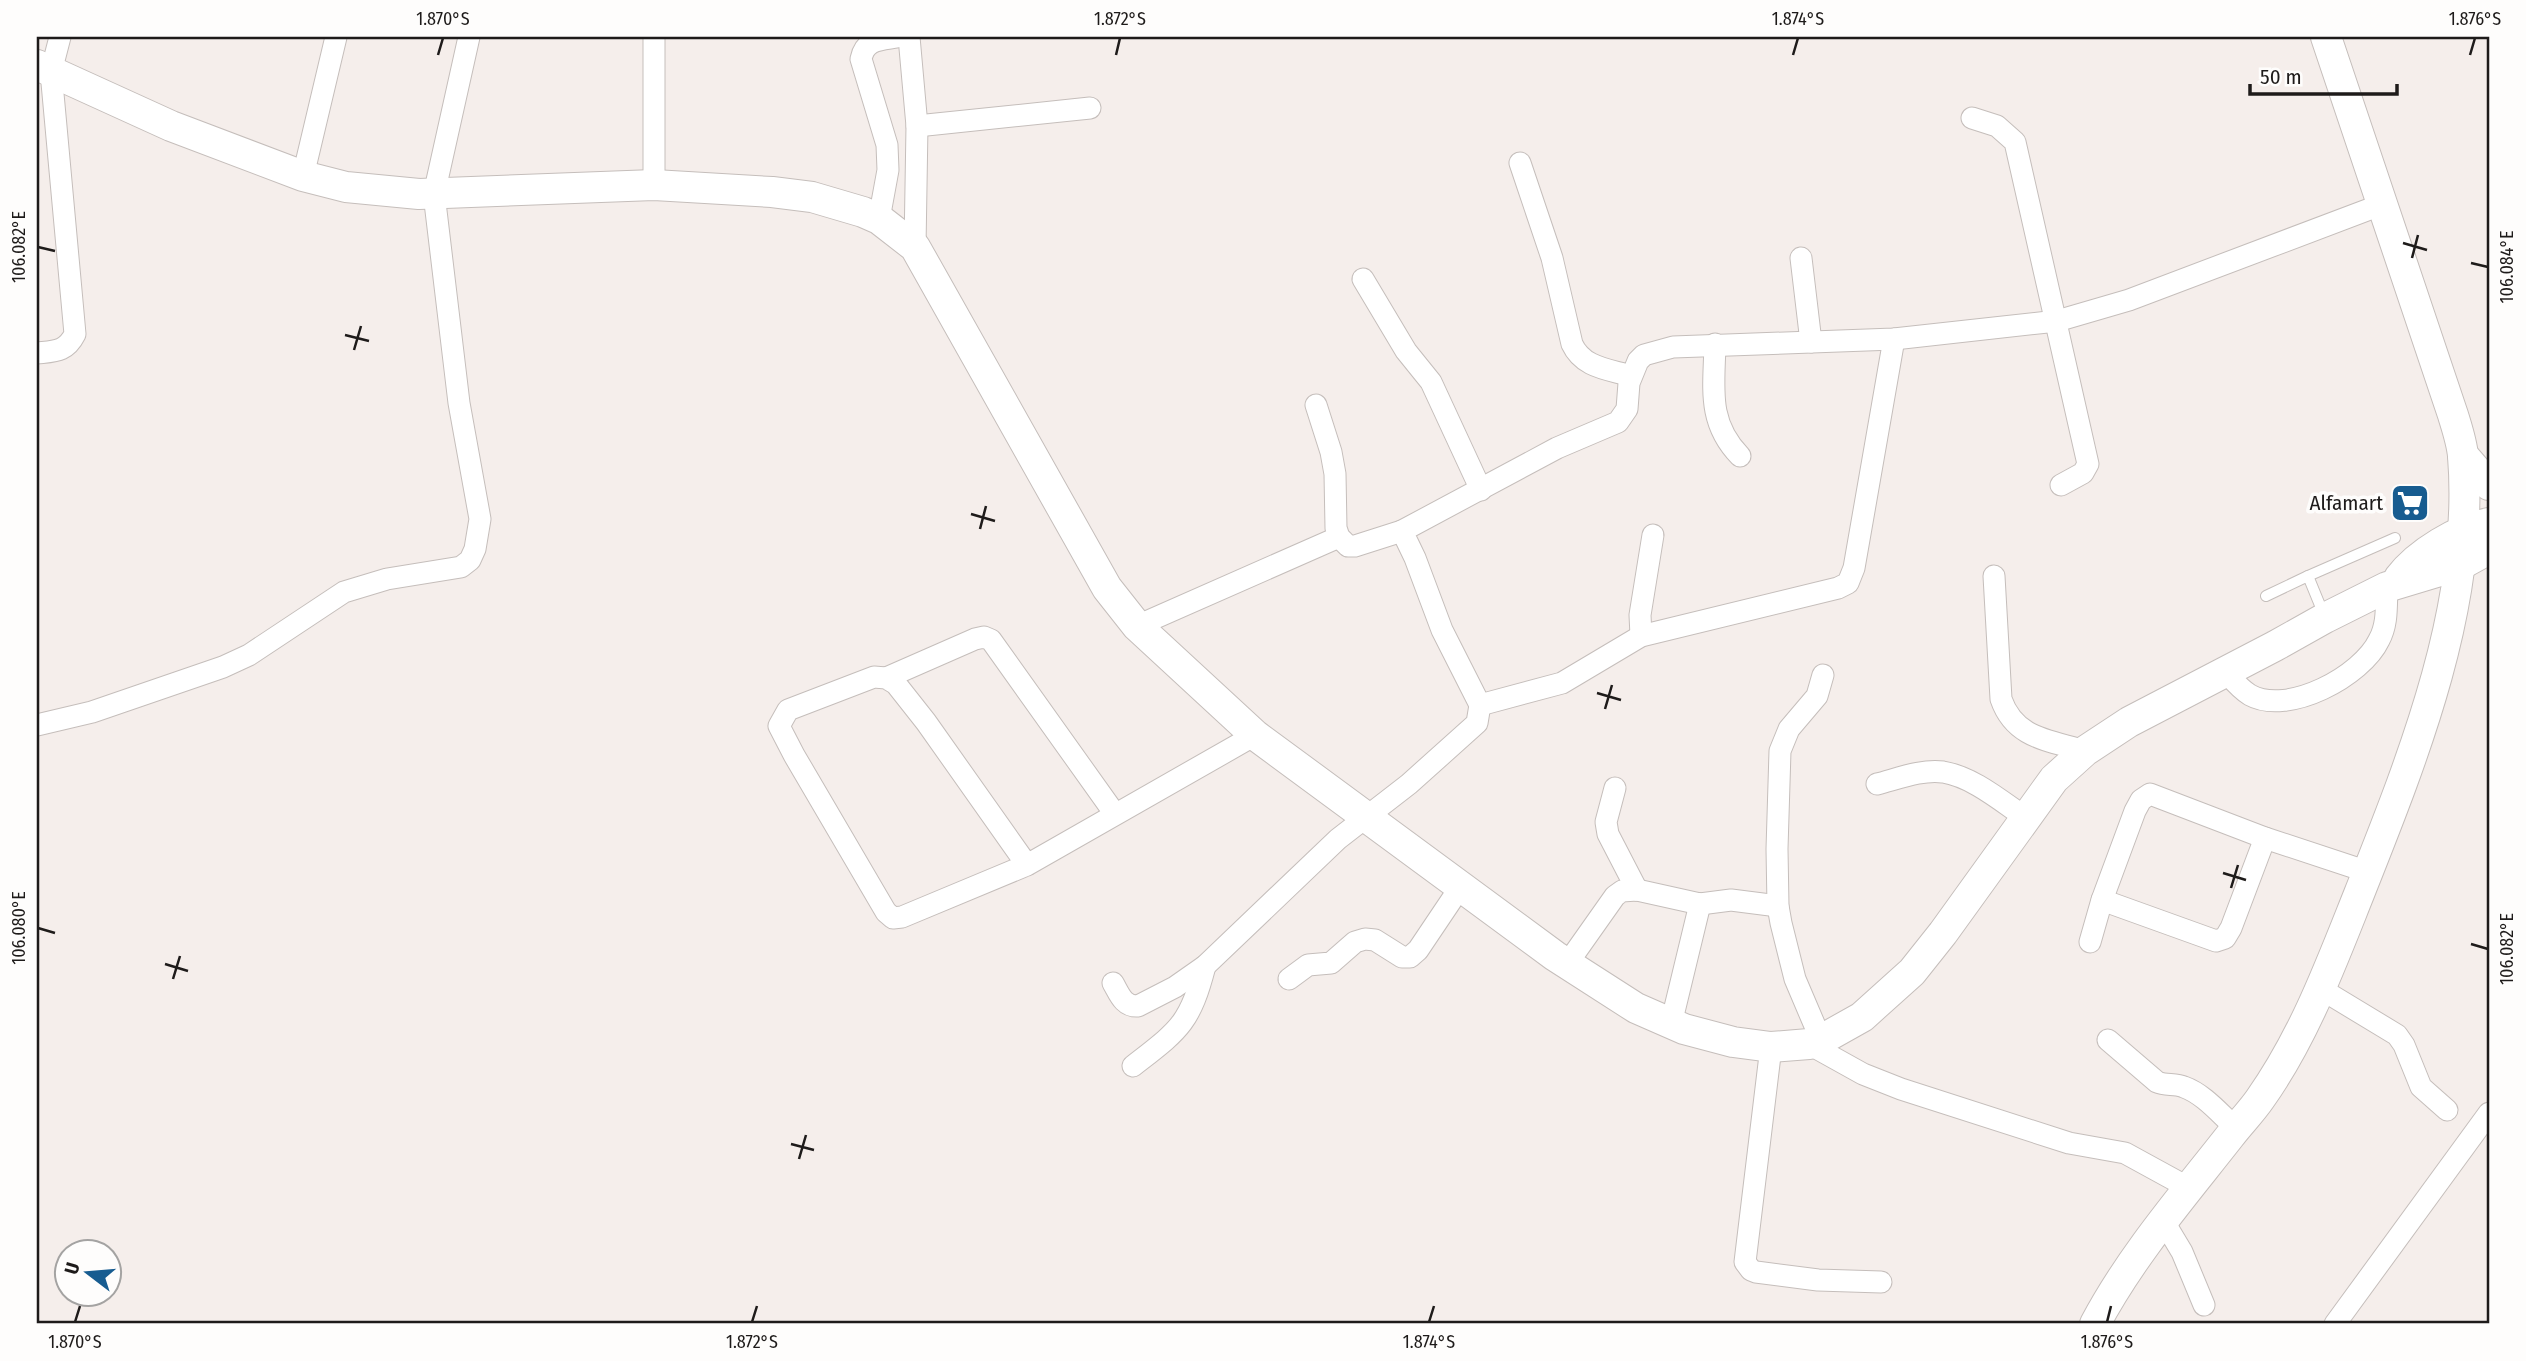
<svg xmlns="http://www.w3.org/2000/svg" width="2526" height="1361" viewBox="0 0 2526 1361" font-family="'Fira Sans Condensed',sans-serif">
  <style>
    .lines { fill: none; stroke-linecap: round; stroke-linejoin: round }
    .lane-casing { stroke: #c5bebb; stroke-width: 12 }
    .street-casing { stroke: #c5bebb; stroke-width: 23 }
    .secondary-casing { stroke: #c5bebb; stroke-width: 32 }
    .lane { stroke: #fff; stroke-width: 10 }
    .street { stroke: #fff; stroke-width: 21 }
    .secondary { stroke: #fff; stroke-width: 30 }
    .ticks { fill: none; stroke: #1e1b1a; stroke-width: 2.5 }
    .labels { text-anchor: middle; stroke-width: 7; stroke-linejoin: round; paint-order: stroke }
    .poi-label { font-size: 21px; fill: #1e1b1a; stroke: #fefdfc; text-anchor: end }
    .neatline { fill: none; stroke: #1e1b1a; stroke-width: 2.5 }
    .ticks-label { font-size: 18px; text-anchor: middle; fill: #1e1b1a }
  </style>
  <rect width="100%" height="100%" fill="#f5eeeb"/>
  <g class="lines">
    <!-- lane casing -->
    <g class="lane-casing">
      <g id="lane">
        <polyline points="2308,576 2395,538"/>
        <polyline points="2266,596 2308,576 2324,615"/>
      </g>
    </g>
    <!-- street casing -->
    <g class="street-casing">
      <g id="street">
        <polyline points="654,37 654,185"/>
        <polyline points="909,37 917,126 915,247"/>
        <polyline points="1972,118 1997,126 2015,142 2088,464 2083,473 2061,485"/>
        <polyline points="917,126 1090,108"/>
        <path d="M1520,163l32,95 20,86c11,24 36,25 59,32"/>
        <polyline points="303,176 336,37"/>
        <path d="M879,219l9,-49 -1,-25 -26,-86c4,-20 19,-19 36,-22"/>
        <polyline points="1801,258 1811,342"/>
        <polyline points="1363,279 1406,351 1431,382 1481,490"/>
        <path d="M1715,344c-1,44 -8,78 25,112"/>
        <path d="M37,353c18,-2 29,-1 38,-19l-24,-262 9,-35"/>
        <polyline points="1316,405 1331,452 1335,474 1336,528 1339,537 1348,546 1355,546 1402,531"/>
        <path d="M1994,576l7,123c14,40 48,41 84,52"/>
        <polyline points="1137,626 1339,537"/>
        <polyline points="1641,636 1640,615 1653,535"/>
        <path d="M2226,672c7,8 14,17 24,23 38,21 112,-19 129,-55 9,-16 7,-35 8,-53"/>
        <polyline points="886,678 975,639 984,637 991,640 1115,814"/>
        <polyline points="1480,705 1562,683 1641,636 1838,588 1848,583 1854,568 1894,339"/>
        <polyline points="37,725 92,712 223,667 249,655 344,592 387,579 461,567 470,560 475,549 480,519 459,403 434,194 469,37"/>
        <path d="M1877,784c20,-5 45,-15 66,-12 30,5 58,29 83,46"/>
        <polyline points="1615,788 1606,822 1608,834 1637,890"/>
        <polyline points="1027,865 902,917 893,918 886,912 794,755 779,726 788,710 874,677 886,678 896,684 926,722 1027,865 1255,735"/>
        <polyline points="2102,900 2216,941 2225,938 2231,928 2265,838"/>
        <polyline points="2090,942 2102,900 2135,811 2141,800 2150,794 2265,838 2368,872"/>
        <polyline points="1567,964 1615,896 1622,891 1637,890 1700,904 1731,900 1778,906"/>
        <polyline points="1289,979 1308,965 1331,963 1355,942 1365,939 1375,940 1402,957 1410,957 1418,950 1461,886"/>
        <path d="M1113,983c6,10 10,24 25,23l37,-19 30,-21 133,-127 71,-55 68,-61 3,-18 -38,-75 -27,-72 -13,-27 155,-83 61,-26 9,-13 2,-26 9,-22 6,-6 29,-8 221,-8 163,-18 72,-21 254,-96"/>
        <polyline points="2321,989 2397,1035 2404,1045 2421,1087 2447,1110"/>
        <polyline points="1671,1024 1700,904"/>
        <polyline points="1821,1040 1795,979 1781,923 1778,906 1777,849 1780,751 1789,729 1817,696 1823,675"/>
        <path d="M2108,1040l49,42c9,4 18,1 27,5 20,7 37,28 52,41"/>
        <polyline points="1809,1044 1863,1074 1901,1089 2069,1143 2125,1153 2189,1188"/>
        <polyline points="1771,1047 1745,1262 1751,1270 1756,1272 1818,1280 1881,1282"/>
        <path d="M1133,1066c46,-36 57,-42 72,-100"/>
        <polyline points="2164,1222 2182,1252 2204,1305"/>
        <polyline points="2335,1324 2489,1113"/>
      </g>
    </g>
    <!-- secondary casing -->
    <g class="secondary-casing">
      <g id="secondary">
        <polyline points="37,65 171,126 303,176 346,187 419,194 654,185 772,192 812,197 863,212 879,219 915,247 1107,588 1137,626 1255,735 1555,956 1636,1008 1684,1029 1733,1042 1771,1047 1809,1044 1821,1040 1862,1017 1912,972 1943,933 2054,779 2085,751 2129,722 2275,646 2325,618 2387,587 2460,565 2489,549"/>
        <polyline points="2463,455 2489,485"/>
        <path d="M2399,578c19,-25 59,-49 90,-55"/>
        <path d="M2095,1324c36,-68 88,-128 135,-188 10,-13 21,-24 30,-37 44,-62 71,-135 99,-205 54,-136 116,-289 104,-438 -1,-13 -6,-28 -10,-41l-127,-378"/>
      </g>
    </g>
    <!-- lane -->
    <use href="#lane" class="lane"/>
    <!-- street -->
    <use href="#street" class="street"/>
    <!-- secondary -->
    <use href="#secondary" class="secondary"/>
  </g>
  <!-- ticks -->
  <path class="ticks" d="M438,55l5,-17M1116,55l4,-17M1793,55l5,-17M2470,55l5,-17M2403,243l24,7M38,247l17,4M2412,258l6,-23M2471,263l17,4M345,335l24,6M354,350l7,-24M971,514l24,7M980,529l6,-23M1597,693l24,7M1605,709l7,-24M2223,873l23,7M2231,888l7,-23M38,928l17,5M2471,944l17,5M165,964l23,7M173,979l7,-23M791,1144l23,6M799,1159l7,-24M75,1322l5,-16M752,1322l5,-16M1429,1322l5,-16M2107,1322l4,-16"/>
  <!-- icons -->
  <defs>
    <g id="supermarket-square" transform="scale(2.0125)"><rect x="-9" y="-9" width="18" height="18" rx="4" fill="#175c90" stroke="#fefdfc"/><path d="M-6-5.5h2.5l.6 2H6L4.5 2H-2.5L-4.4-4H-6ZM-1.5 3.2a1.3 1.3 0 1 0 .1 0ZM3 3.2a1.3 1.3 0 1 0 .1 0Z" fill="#fff"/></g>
  </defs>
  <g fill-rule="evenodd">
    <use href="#supermarket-square" x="2410" y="503"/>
  </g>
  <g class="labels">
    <!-- poi labels -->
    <g class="poi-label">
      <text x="2383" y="510">Alfamart</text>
    </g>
  </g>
  <!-- border -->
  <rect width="2526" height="1361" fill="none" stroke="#fefdfc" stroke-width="77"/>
  <!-- north arrow -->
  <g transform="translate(88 1273) rotate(286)"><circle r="33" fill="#fefdfc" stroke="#a4a3a2" stroke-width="2"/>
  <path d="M0-5L12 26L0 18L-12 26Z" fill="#175c90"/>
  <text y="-10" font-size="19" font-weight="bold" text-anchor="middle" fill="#1e1b1a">U</text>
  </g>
  <!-- scale -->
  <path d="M2250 84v10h147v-10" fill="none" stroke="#1e1b1a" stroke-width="3.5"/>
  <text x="2260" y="84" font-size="21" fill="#1e1b1a" stroke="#fefdfc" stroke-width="5" paint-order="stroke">50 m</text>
  <rect x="38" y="38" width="2450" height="1284" class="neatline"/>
  <g class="ticks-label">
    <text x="443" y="25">1.870°S</text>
    <text x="1120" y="25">1.872°S</text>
    <text x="1798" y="25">1.874°S</text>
    <text x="2475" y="25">1.876°S</text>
    <text transform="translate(19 247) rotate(-90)" y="6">106.082°E</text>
    <text transform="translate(2507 267) rotate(-90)" y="6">106.084°E</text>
    <text transform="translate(19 928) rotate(-90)" y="6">106.080°E</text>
    <text transform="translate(2507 949) rotate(-90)" y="6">106.082°E</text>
    <text x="75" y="1348">1.870°S</text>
    <text x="752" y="1348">1.872°S</text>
    <text x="1429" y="1348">1.874°S</text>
    <text x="2107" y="1348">1.876°S</text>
  </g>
</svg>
